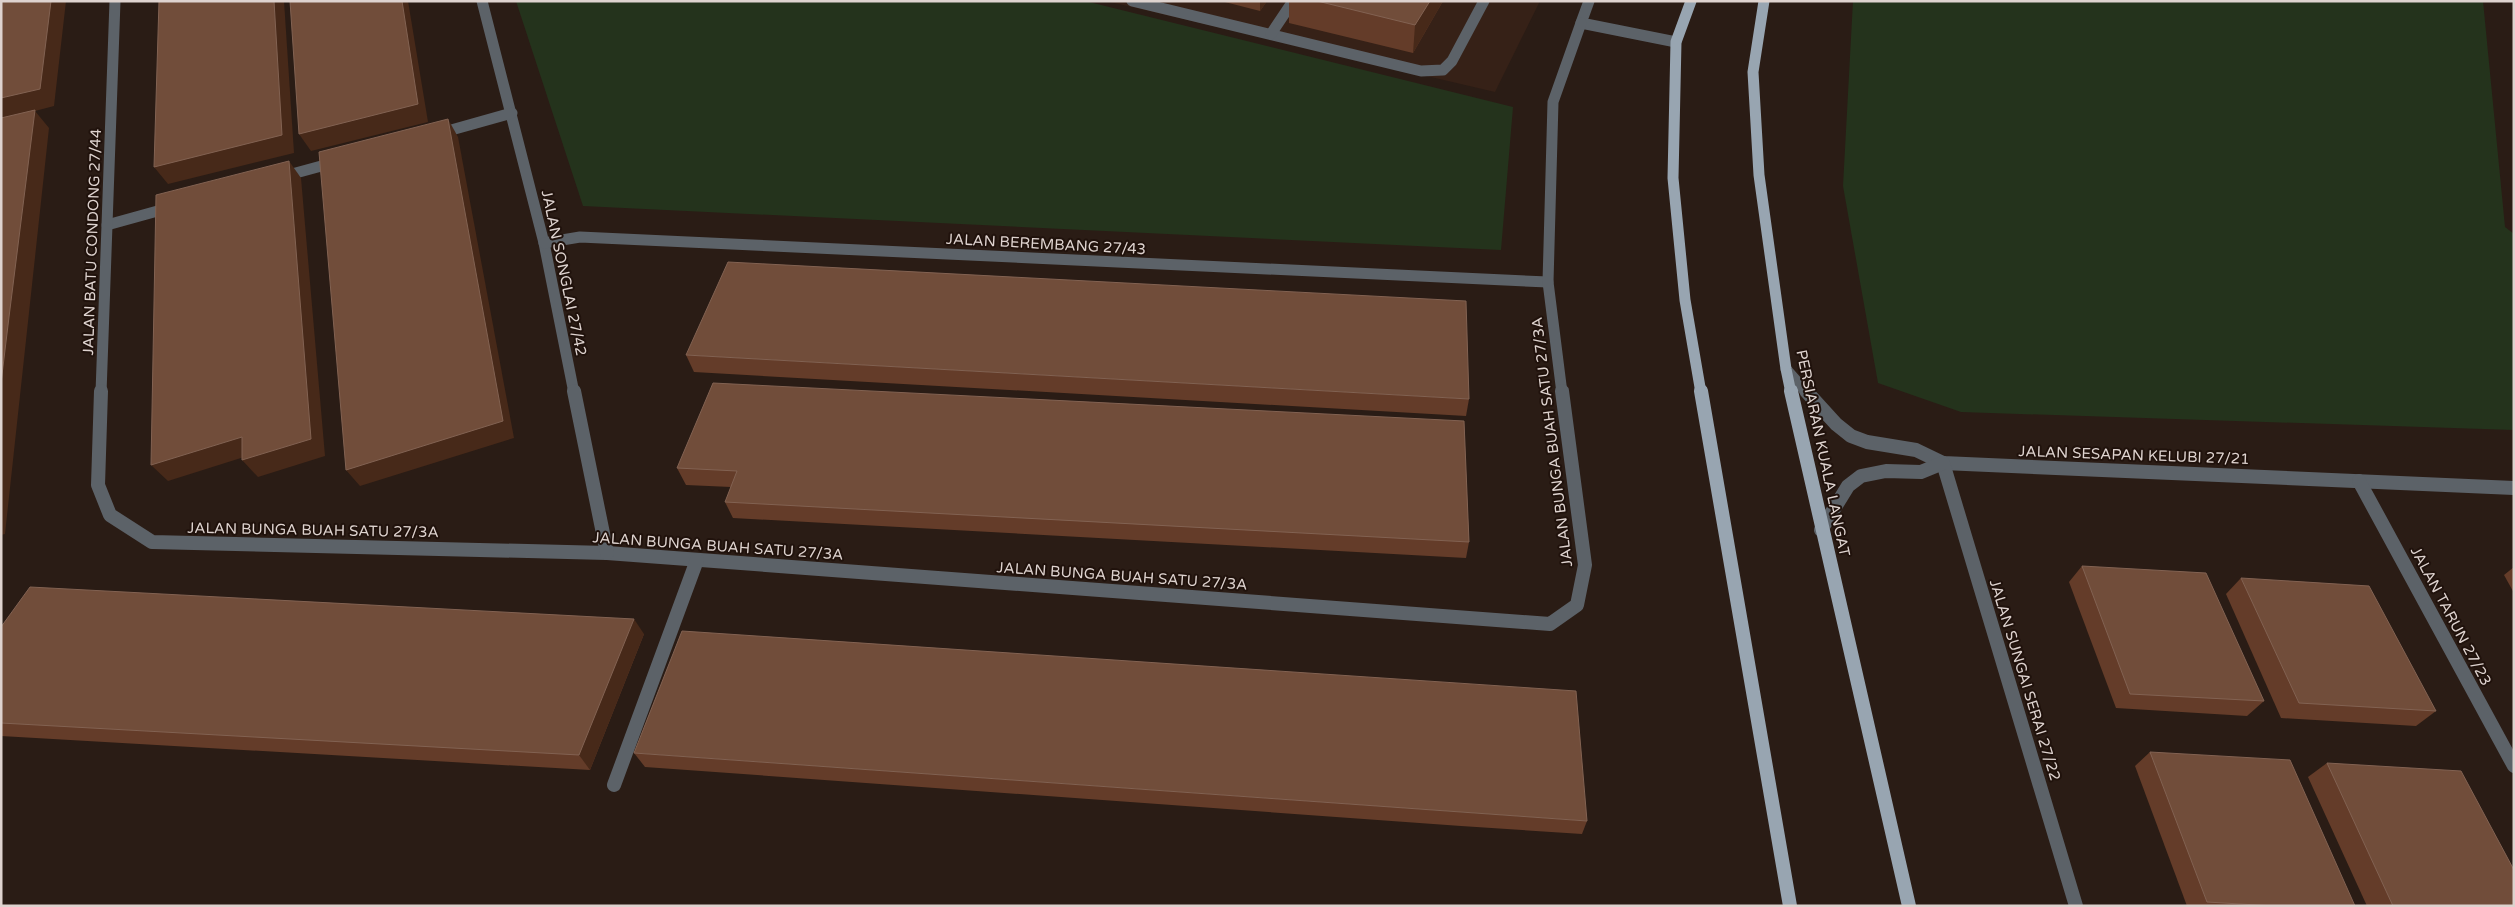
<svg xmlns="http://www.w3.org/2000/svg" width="2515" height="907" viewBox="0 0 2515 907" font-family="'Varela Round',sans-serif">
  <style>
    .built { fill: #362117 }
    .green { fill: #24331c }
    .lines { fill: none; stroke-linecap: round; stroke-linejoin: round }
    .minor-far1 { stroke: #5c6268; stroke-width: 11 }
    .minor { stroke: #5c6268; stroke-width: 14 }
    .major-far1 { stroke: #98a5b1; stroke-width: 11 }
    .major { stroke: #98a5b1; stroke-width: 14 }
    .wall { fill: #643c29 }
    .shaded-wall { fill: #472919 }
    .building { fill: #714d3a; stroke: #826252 }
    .labels { text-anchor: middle; stroke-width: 4; stroke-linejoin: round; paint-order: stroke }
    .street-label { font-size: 15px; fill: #ded3cf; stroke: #20120c }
  </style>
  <rect width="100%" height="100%" fill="#2a1c15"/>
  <!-- built -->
  <polygon class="built" points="1106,1 1540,1 1495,92"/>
  <!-- green -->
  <g class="green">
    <polygon points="516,1 1085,1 1513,107 1501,250 583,206"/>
    <polygon points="1853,1 2483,1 2505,227 2514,234 2514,430 1961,412 1878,383 1843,186"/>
  </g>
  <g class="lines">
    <!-- minor-far1 -->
    <g class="minor-far1">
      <polyline points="482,1 544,243 574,393"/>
      <polyline points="1132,1 1421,71 1443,70 1452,61 1484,1"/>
      <polyline points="1589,1 1581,23 1676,42"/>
      <polyline points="1271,34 1293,1"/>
      <polyline points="437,134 512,113"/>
      <polyline points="281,177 336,162"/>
      <polyline points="107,225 172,207"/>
      <polyline points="544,243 580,237 1548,282"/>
      <polyline points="1786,369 1807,393"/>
      <polyline points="101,393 115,1"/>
      <polyline points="1562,393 1548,282 1553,102 1581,23"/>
    </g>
    <!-- minor -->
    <g class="minor">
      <polyline points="101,391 98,485 110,515 152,542 607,553 1550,624 1577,605 1585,565 1562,391"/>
      <polyline points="574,391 607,553"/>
      <polyline points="1806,391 1836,424 1851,436 1867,442 1916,450 1943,463 2514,488"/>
      <polyline points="1943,463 2076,906"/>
      <polyline points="2359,481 2514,766"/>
      <polyline points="1821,530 1848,486 1861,476 1886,471 1921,472 1943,463"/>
      <polyline points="614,785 697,560"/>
    </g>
    <!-- major-far1 -->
    <g class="major-far1">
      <polyline points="1691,1 1676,42 1673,178 1685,300 1701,393"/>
      <polyline points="1764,1 1753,72 1759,175 1786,369 1791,393"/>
    </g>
    <!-- major -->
    <g class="major">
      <polyline points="1701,391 1790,906"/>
      <polyline points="1791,391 1909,906"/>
    </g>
  </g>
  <!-- wall -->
  <g class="wall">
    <polygon points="1221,1 1267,1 1260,11"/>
    <polygon points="1289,1 1443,1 1413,53 1289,23"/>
    <polygon points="686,355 1469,399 1466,416 694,372"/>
    <polygon points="1464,421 1469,542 1466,558 733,518 725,502 731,487 686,485 677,468"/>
    <polygon points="2082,566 2264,701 2247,716 2116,708 2069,582"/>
    <polygon points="2514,567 2514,593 2504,575"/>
    <polygon points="2241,578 2436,711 2416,726 2281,718 2226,594"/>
    <polygon points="1,627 644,634 590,770 1,736"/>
    <polygon points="2150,752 2355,906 2187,906 2135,766"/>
    <polygon points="634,753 1587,821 1582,834 1461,826 645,767"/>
    <polygon points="2327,763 2514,906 2367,906 2308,777"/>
  </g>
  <!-- shaded-wall -->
  <g class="shaded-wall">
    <polygon points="51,1 66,1 54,106 35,111 49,128 5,534 1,535 1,98"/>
    <polygon points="274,1 284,1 294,153 168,184 154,167"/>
    <polygon points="402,1 408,1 428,122 311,151 299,134"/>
    <polygon points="1260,1 1267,1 1260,11"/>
    <polygon points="1430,1 1443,1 1413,53 1415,25"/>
    <polygon points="448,119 458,137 514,438 360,486 346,470"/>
    <polygon points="289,161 301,178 325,456 258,477 242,460"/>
    <polygon points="242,437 257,453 168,481 151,465"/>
    <polygon points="634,619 644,634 590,770 579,755"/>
  </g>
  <!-- building -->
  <g class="building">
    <polygon points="1,1 51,1 40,89 1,98"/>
    <polygon points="159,1 274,1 282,135 154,167"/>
    <polygon points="290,1 402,1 418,104 299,134"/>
    <polygon points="1317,1 1430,1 1415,25"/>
    <polygon points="35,110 9,317 1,383 1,118"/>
    <polygon points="448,119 503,421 346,470 319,152"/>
    <polygon points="289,161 311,439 242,460 242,437 151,465 156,195"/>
    <polygon points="728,262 1466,301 1469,399 686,355"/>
    <polygon points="713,383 1464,421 1469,542 725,502 737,471 677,468"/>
    <polygon points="2082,566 2206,573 2264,701 2130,694"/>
    <polygon points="2241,578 2369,586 2436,711 2299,703"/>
    <polygon points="30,587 634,619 579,755 1,723 1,627"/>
    <polygon points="682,631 1576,691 1587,821 634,753"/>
    <polygon points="2150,752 2290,760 2355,906 2274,906 2207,902"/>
    <polygon points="2327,763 2461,771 2514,870 2514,906 2393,906"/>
  </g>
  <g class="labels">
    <!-- street labels -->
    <g class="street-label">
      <text transform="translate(92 242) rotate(-88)" y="5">JALAN BATU CONDONG 27/44</text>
      <text transform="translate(1046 244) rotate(3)" y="5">JALAN BEREMBANG 27/43</text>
      <text transform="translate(564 273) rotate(78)" y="5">JALAN SONGLAI 27/42</text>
      <text transform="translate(1552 442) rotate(-97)" y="5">JALAN BUNGA BUAH SATU 27/3A</text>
      <text transform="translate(1823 453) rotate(78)" y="5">PERSIARAN KUALA LANGAT</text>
      <text transform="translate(2134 455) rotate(2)" y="5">JALAN SESAPAN KELUBI 27/21</text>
      <text transform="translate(313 530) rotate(1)" y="5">JALAN BUNGA BUAH SATU 27/3A</text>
      <text transform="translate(718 546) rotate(4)" y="5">JALAN BUNGA BUAH SATU 27/3A</text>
      <text transform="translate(1122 576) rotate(4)" y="5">JALAN BUNGA BUAH SATU 27/3A</text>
      <text transform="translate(2451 616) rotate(62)" y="5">JALAN TARUN 27/23</text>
      <text transform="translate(2025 680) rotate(73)" y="5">JALAN SUNGAI SERAI 27/22</text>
    </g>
  </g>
  <!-- border -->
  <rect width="2515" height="907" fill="none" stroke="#ded3cf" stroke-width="5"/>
</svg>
